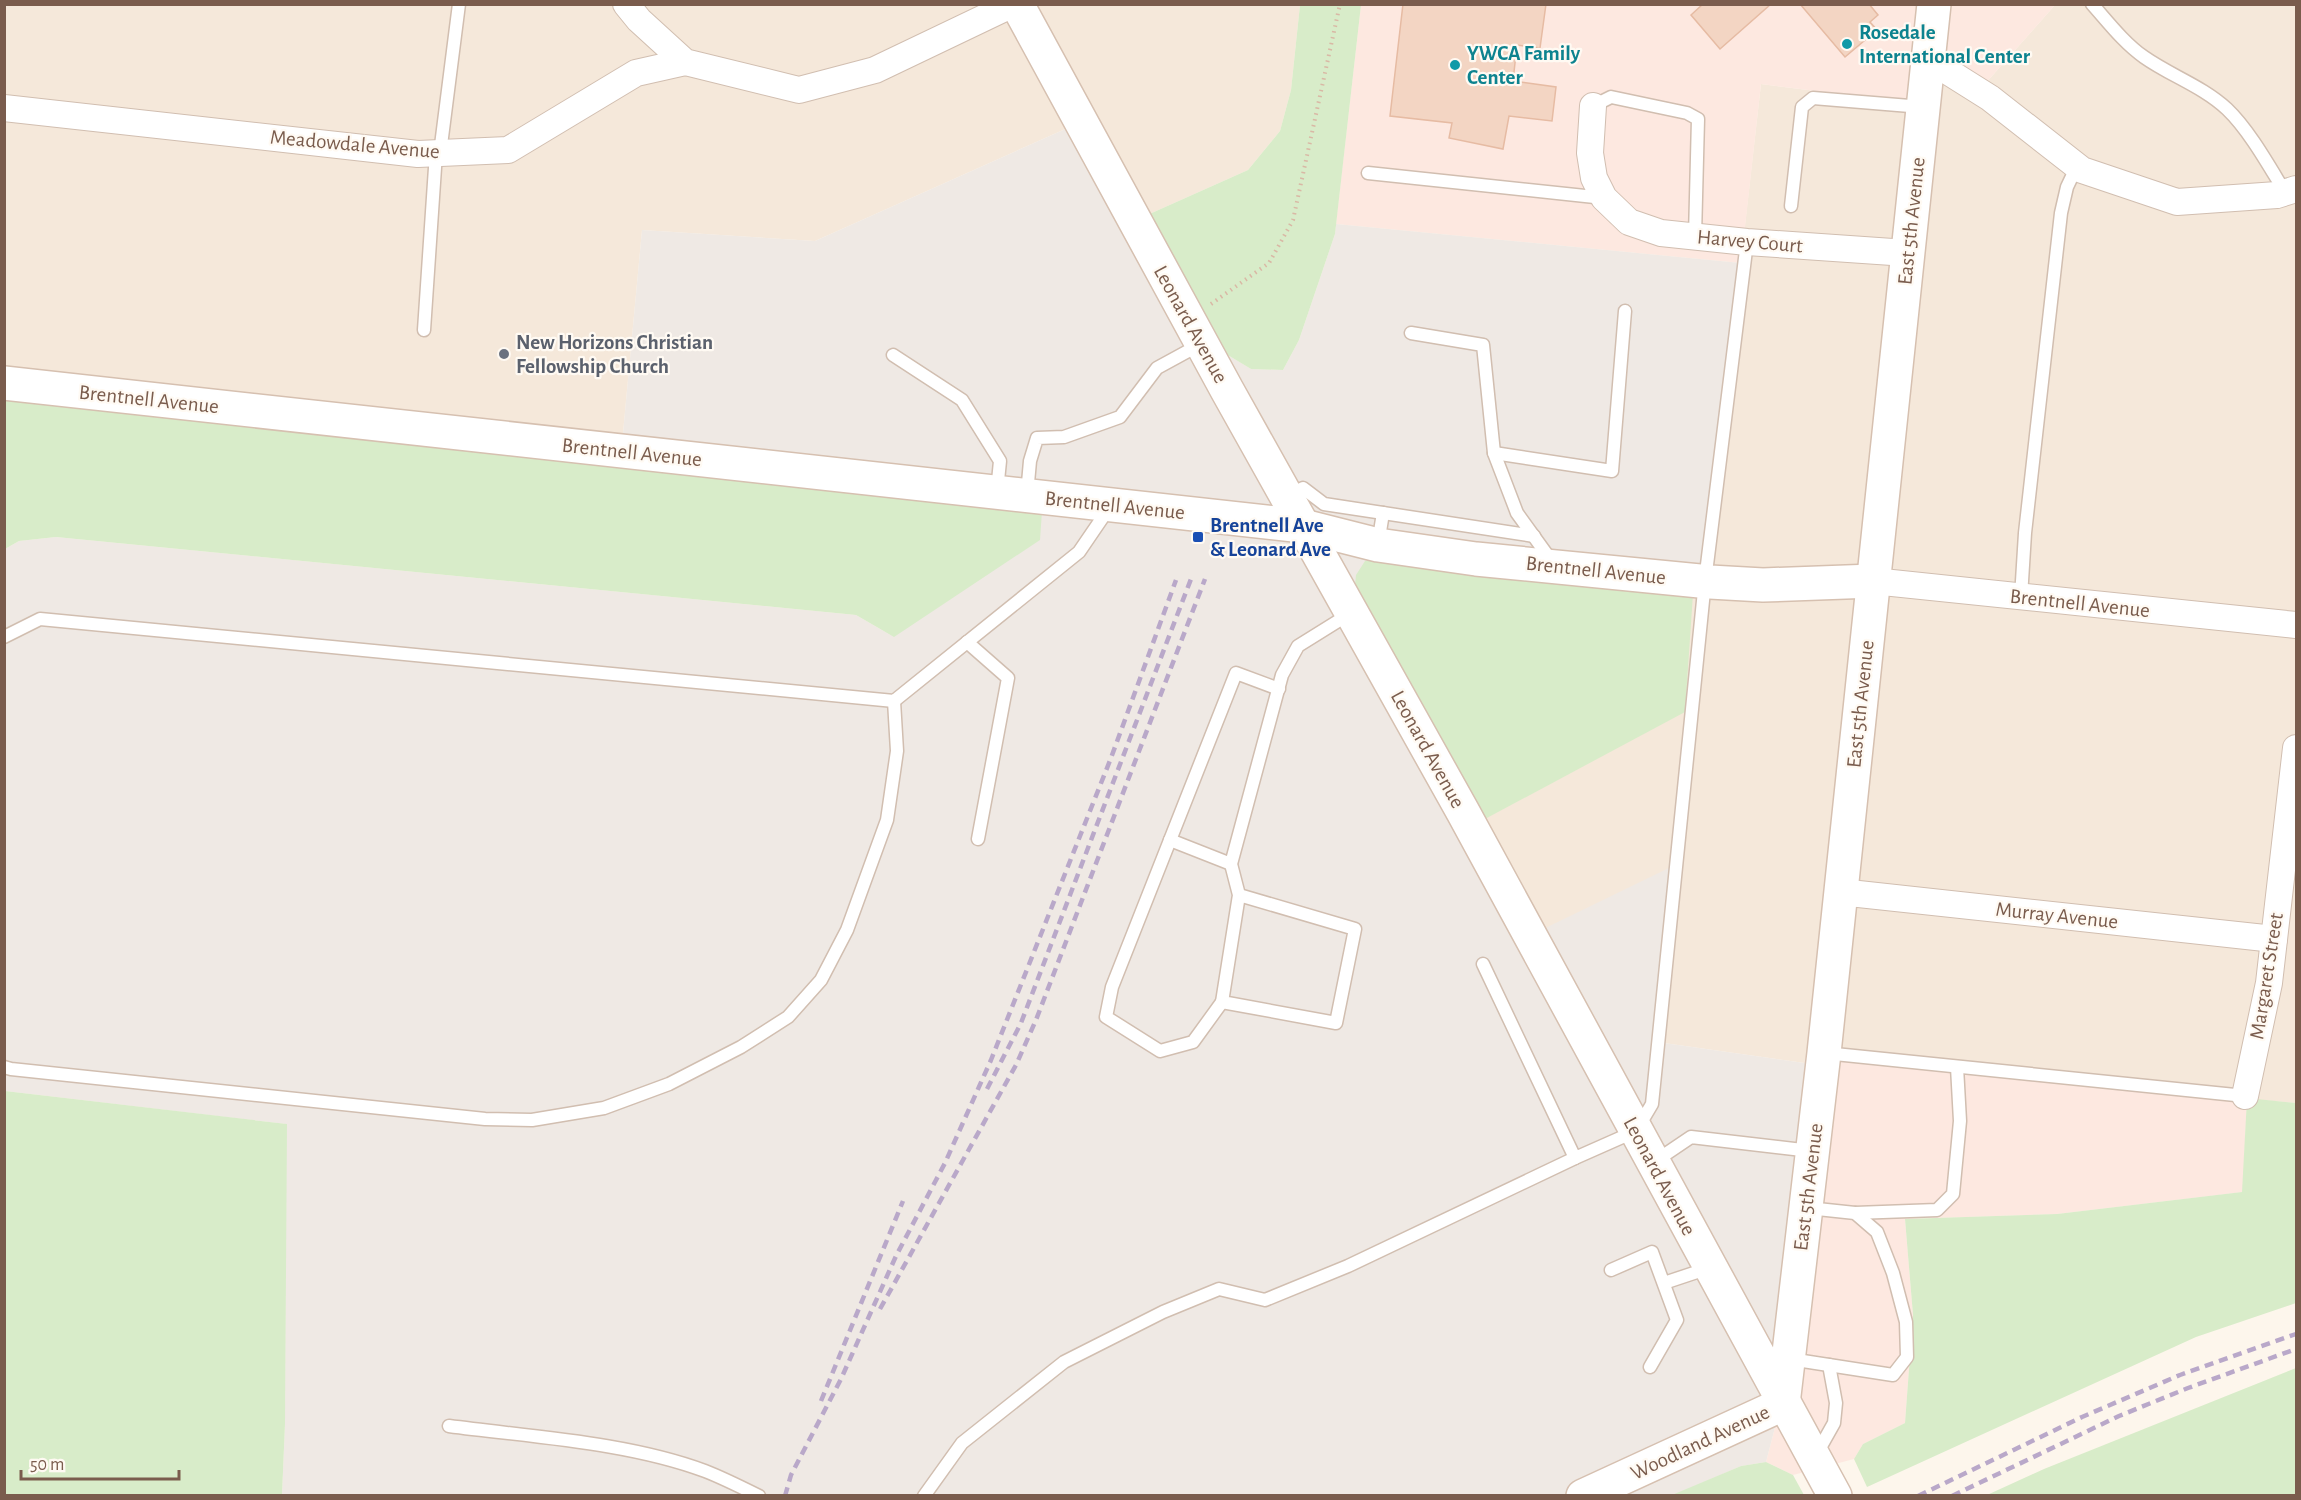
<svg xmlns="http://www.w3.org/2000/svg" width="2301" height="1500" viewBox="0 0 2301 1500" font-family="'Alegreya Sans',sans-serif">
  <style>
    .residential { fill: #f5e8da }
    .commercial { fill: #fde8e0 }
    .industrial { fill: #efe9e4 }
    .green { fill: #d8ecc9 }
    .building { fill: #f3d5c3; stroke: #e6bba3; stroke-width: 1.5 }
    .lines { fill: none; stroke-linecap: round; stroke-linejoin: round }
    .lane-casing { stroke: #d1beb0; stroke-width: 15 }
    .street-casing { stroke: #d1beb0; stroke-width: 28 }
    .secondary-casing { stroke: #d6c0b0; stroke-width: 36 }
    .path { stroke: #d9b8a5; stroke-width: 4; stroke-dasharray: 1.5 4.5; stroke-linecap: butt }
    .lane { stroke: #fff; stroke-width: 12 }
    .street { stroke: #fff; stroke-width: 26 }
    .secondary { stroke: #fff; stroke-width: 33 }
    .rail { stroke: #b9a8c9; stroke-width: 4.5; stroke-dasharray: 9 6; stroke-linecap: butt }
    .culture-dot { fill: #0f9aa8; stroke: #fffaf3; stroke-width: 2 }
    .worship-dot { fill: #6b7280; stroke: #fffaf3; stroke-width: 2 }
    .transit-dot { fill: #1a4fb4; stroke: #fffaf3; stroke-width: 2 }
    .labels { text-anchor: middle; stroke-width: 4.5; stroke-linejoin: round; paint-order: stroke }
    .culture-label { font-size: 21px; font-weight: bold; fill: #0d838f; stroke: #fffaf3; text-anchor: start }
    .street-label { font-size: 21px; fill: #7a5c4d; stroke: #fffaf3 }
    .worship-label { font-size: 21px; font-weight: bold; fill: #5b616d; stroke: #fffaf3; text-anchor: start }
    .transit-label { font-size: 21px; font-weight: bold; fill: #164399; stroke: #fffaf3; text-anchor: start }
  </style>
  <rect width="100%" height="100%" fill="#fdf6ec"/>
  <!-- residential -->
  <g class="residential">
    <polygon points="5,5 1300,5 1291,90 1280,131 1248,170 1145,216 1090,118 815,241 642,230 620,465 5,400"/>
    <polygon points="2055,5 2296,5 2296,1103 1819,1065 1657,1042 1675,866 1531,936 1485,819 1693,594 1703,595 1761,84 1920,104 1923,63 1976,94"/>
  </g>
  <!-- commercial -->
  <g class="commercial">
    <polygon points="1361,5 2055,5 1976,94 1924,63 1920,104 1761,84 1741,263 1336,224"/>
    <polygon points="1843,1053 2247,1098 2243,1192 2057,1214 1905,1219 1913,1315 1905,1423 1863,1444 1854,1459 1793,1475 1766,1462 1785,1389 1819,1065"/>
  </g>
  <!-- industrial -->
  <polygon class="industrial" points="1090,118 1221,351 1251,369 1283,370 1299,340 1335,234 1336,224 1741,263 1703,595 1384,558 1531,935 1675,865 1657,1042 1819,1065 1785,1389 1766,1462 1741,1466 1672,1496 282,1495 285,1424 286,1124 5,1091 5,549 19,541 56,537 856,615 894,637 620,465 642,230 815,241"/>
  <!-- green -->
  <g class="green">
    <polygon points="1300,5 1361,5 1335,234 1299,340 1283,370 1251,369 1221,351 1145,216 1248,170 1280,131 1291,90"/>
    <polygon points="5,400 1042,511 1040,540 894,637 856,615 56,537 19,541 5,549"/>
    <polygon points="1384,558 1693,594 1685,712 1485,819 1355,585 1356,575 1365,561"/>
    <polygon points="5,1091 287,1124 285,1424 282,1495 5,1495"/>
    <polygon points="2247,1098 2296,1103 2296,1303 2196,1337 1867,1487 1854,1459 1863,1444 1905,1423 1913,1315 1905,1219 2057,1214 2242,1192"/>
    <polygon points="2296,1368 2296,1495 1987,1495 2044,1469"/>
    <polygon points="1766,1462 1793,1475 1804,1495 1672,1495 1741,1466"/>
  </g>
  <!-- building -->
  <g class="building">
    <polygon points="1403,4 1546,4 1540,48 1517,45 1513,81 1556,87 1552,121 1509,116 1503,149 1449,138 1452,123 1390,116"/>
    <polygon points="1703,4 1771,4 1720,49 1691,15"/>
    <polygon points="1800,4 1869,4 1878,15 1870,22 1877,30 1845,57"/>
  </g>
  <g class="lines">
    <!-- lane casing -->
    <g class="lane-casing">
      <g id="lane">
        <path d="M2092,4c16,18 32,39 52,53 27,19 58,29 83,52 22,21 42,57 58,83"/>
        <polyline points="1593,106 1611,97 1687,113 1698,119 1695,236"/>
        <polyline points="440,153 459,4"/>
        <polyline points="1368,173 1604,198"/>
        <polyline points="1791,206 1802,107 1813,98 1922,107"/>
        <polyline points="424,330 436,153"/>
        <polyline points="1411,333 1483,345 1494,453 1517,513 1553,563"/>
        <polyline points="893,355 962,400 1000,461 997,491"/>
        <polyline points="1494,453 1612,471 1625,311"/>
        <polyline points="1027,494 1030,461 1037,438 1064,437 1120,417 1157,368 1201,344"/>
        <polyline points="1287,497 1303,488 1324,504 1534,536"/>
        <polyline points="1378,544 1383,513"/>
        <polyline points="2021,597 2025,533 2061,213 2067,187 2077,166"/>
        <polyline points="4,637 40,619 894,701 1079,552 1109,508"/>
        <polyline points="967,642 1008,678 978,839"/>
        <polyline points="1170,840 1231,864"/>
        <polyline points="1239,895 1355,929 1336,1023 1222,1002 1239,895 1231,864 1282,675 1298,646 1351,613"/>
        <polyline points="1483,964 1575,1158"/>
        <polyline points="1222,1002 1193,1042 1160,1051 1106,1017 1112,987 1236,673 1279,689"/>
        <polyline points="1825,1053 2245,1096"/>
        <polyline points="4,1067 11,1069 485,1119 532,1120 604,1108 669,1084 741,1047 788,1017 821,980 847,930 887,820 897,751 894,701"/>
        <polyline points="1654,1162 1691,1137 1811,1151"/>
        <polyline points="1855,1213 1937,1210 1953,1194 1960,1121 1957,1067"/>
        <polyline points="1611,1270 1652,1252 1677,1320 1650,1367"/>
        <polyline points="1664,1283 1709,1268"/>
        <polyline points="1790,1359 1893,1375 1907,1357 1906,1322 1893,1273 1877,1232 1855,1213 1808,1208"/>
        <path d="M449,1426c82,11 178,16 256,45 18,7 36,16 54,25"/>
        <polyline points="1816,1455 1834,1423 1836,1403 1829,1365"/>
        <polyline points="924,1496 962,1443 1064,1362 1163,1312 1219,1289 1265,1300 1348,1266 1575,1158 1636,1131 1652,1104 1705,581 1747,242"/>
      </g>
    </g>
    <!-- street casing -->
    <g class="street-casing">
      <g id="street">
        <polyline points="626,4 639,20 685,62 799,90 875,70 1013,4"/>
        <polyline points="1928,59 1990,98 2082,170 2177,202 2277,195 2296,189"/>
        <polyline points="1593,106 1590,153 1594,178 1604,198 1629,222 1661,233 1747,242 1907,253"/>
        <polyline points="4,108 418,154 508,150 636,73 685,62"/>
        <polyline points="1873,581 2296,625"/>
        <polyline points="1840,892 2274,939"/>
        <polyline points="2245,1096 2269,983 2296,748"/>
      </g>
    </g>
    <!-- secondary casing -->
    <g class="secondary-casing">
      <g id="secondary">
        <polyline points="1017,4 1227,390 1463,812 1835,1496"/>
        <polyline points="4,383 1303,526 1378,545 1476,559 1710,582 1763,585 1873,581"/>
        <polyline points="1783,1404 1824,1053 1934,4"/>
        <polyline points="1583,1496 1783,1404"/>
      </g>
    </g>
    <!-- path -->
    <polyline class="path" points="1211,304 1269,263 1293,220 1340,4"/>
    <!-- lane -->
    <use href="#lane" class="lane"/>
    <!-- street -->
    <use href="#street" class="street"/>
    <!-- secondary -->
    <use href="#secondary" class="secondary"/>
    <!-- rail -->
    <g class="rail">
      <polyline points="987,1089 1021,1023 1191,579"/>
      <polyline points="880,1309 1016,1065 1036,1020 1205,579"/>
      <polyline points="821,1401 903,1201"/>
      <polyline points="785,1496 791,1475 841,1379 896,1256 945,1163 991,1060 1111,758 1176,580"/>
      <polyline points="1918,1496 2082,1417 2180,1375 2296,1334"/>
      <polyline points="1952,1496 2119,1416 2188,1388 2296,1349"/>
    </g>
  </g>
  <!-- markers -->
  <g class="culture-dot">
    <circle cx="1847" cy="44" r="6"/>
    <circle cx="1455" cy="65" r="6"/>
  </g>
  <circle class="worship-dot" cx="504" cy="354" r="6"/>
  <rect class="transit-dot" x="1192" y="531" width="12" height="12" rx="3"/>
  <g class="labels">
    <!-- culture labels -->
    <g class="culture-label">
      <text x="1859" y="39">Rosedale<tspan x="1859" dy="24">International Center</tspan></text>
      <text x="1467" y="60">YWCA Family<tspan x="1467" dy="24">Center</tspan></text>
    </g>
    <!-- street labels -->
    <g class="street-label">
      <text transform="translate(355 144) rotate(5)" y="7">Meadowdale Avenue</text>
      <text transform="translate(1911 221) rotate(-84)" y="7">East 5th Avenue</text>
      <text transform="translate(1750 241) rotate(5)" y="7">Harvey Court</text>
      <text transform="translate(1191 324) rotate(61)" y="7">Leonard Avenue</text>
      <text transform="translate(149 399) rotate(6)" y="7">Brentnell Avenue</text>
      <text transform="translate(632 452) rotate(6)" y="7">Brentnell Avenue</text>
      <text transform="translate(1115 505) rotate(6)" y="7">Brentnell Avenue</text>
      <text transform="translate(1596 570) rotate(6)" y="7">Brentnell Avenue</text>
      <text transform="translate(2080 603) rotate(6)" y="7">Brentnell Avenue</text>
      <text transform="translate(1860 704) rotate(-84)" y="7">East 5th Avenue</text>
      <text transform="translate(1428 749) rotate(61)" y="7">Leonard Avenue</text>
      <text transform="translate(2057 915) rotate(6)" y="7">Murray Avenue</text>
      <text transform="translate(2266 976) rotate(-81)" y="7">Margaret Street</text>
      <text transform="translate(1660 1176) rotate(62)" y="7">Leonard Avenue</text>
      <text transform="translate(1808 1187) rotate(-83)" y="7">East 5th Avenue</text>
      <text transform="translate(1700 1442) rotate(-25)" y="7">Woodland Avenue</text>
    </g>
    <!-- worship labels -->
    <g class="worship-label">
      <text x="516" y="349">New Horizons Christian<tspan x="516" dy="24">Fellowship Church</tspan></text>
    </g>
    <!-- transit labels -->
    <g class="transit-label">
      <text x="1210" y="532">Brentnell Ave<tspan x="1210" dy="24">&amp; Leonard Ave</tspan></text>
    </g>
  </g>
  <!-- border -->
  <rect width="2301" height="1500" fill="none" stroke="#7a5c4d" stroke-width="12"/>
  <!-- scale -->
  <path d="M21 1470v9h158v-9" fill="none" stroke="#7a5c4d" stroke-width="3"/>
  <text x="30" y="1470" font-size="18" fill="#7a5c4d" stroke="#fffaf3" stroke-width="4.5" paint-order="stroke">50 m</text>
</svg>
